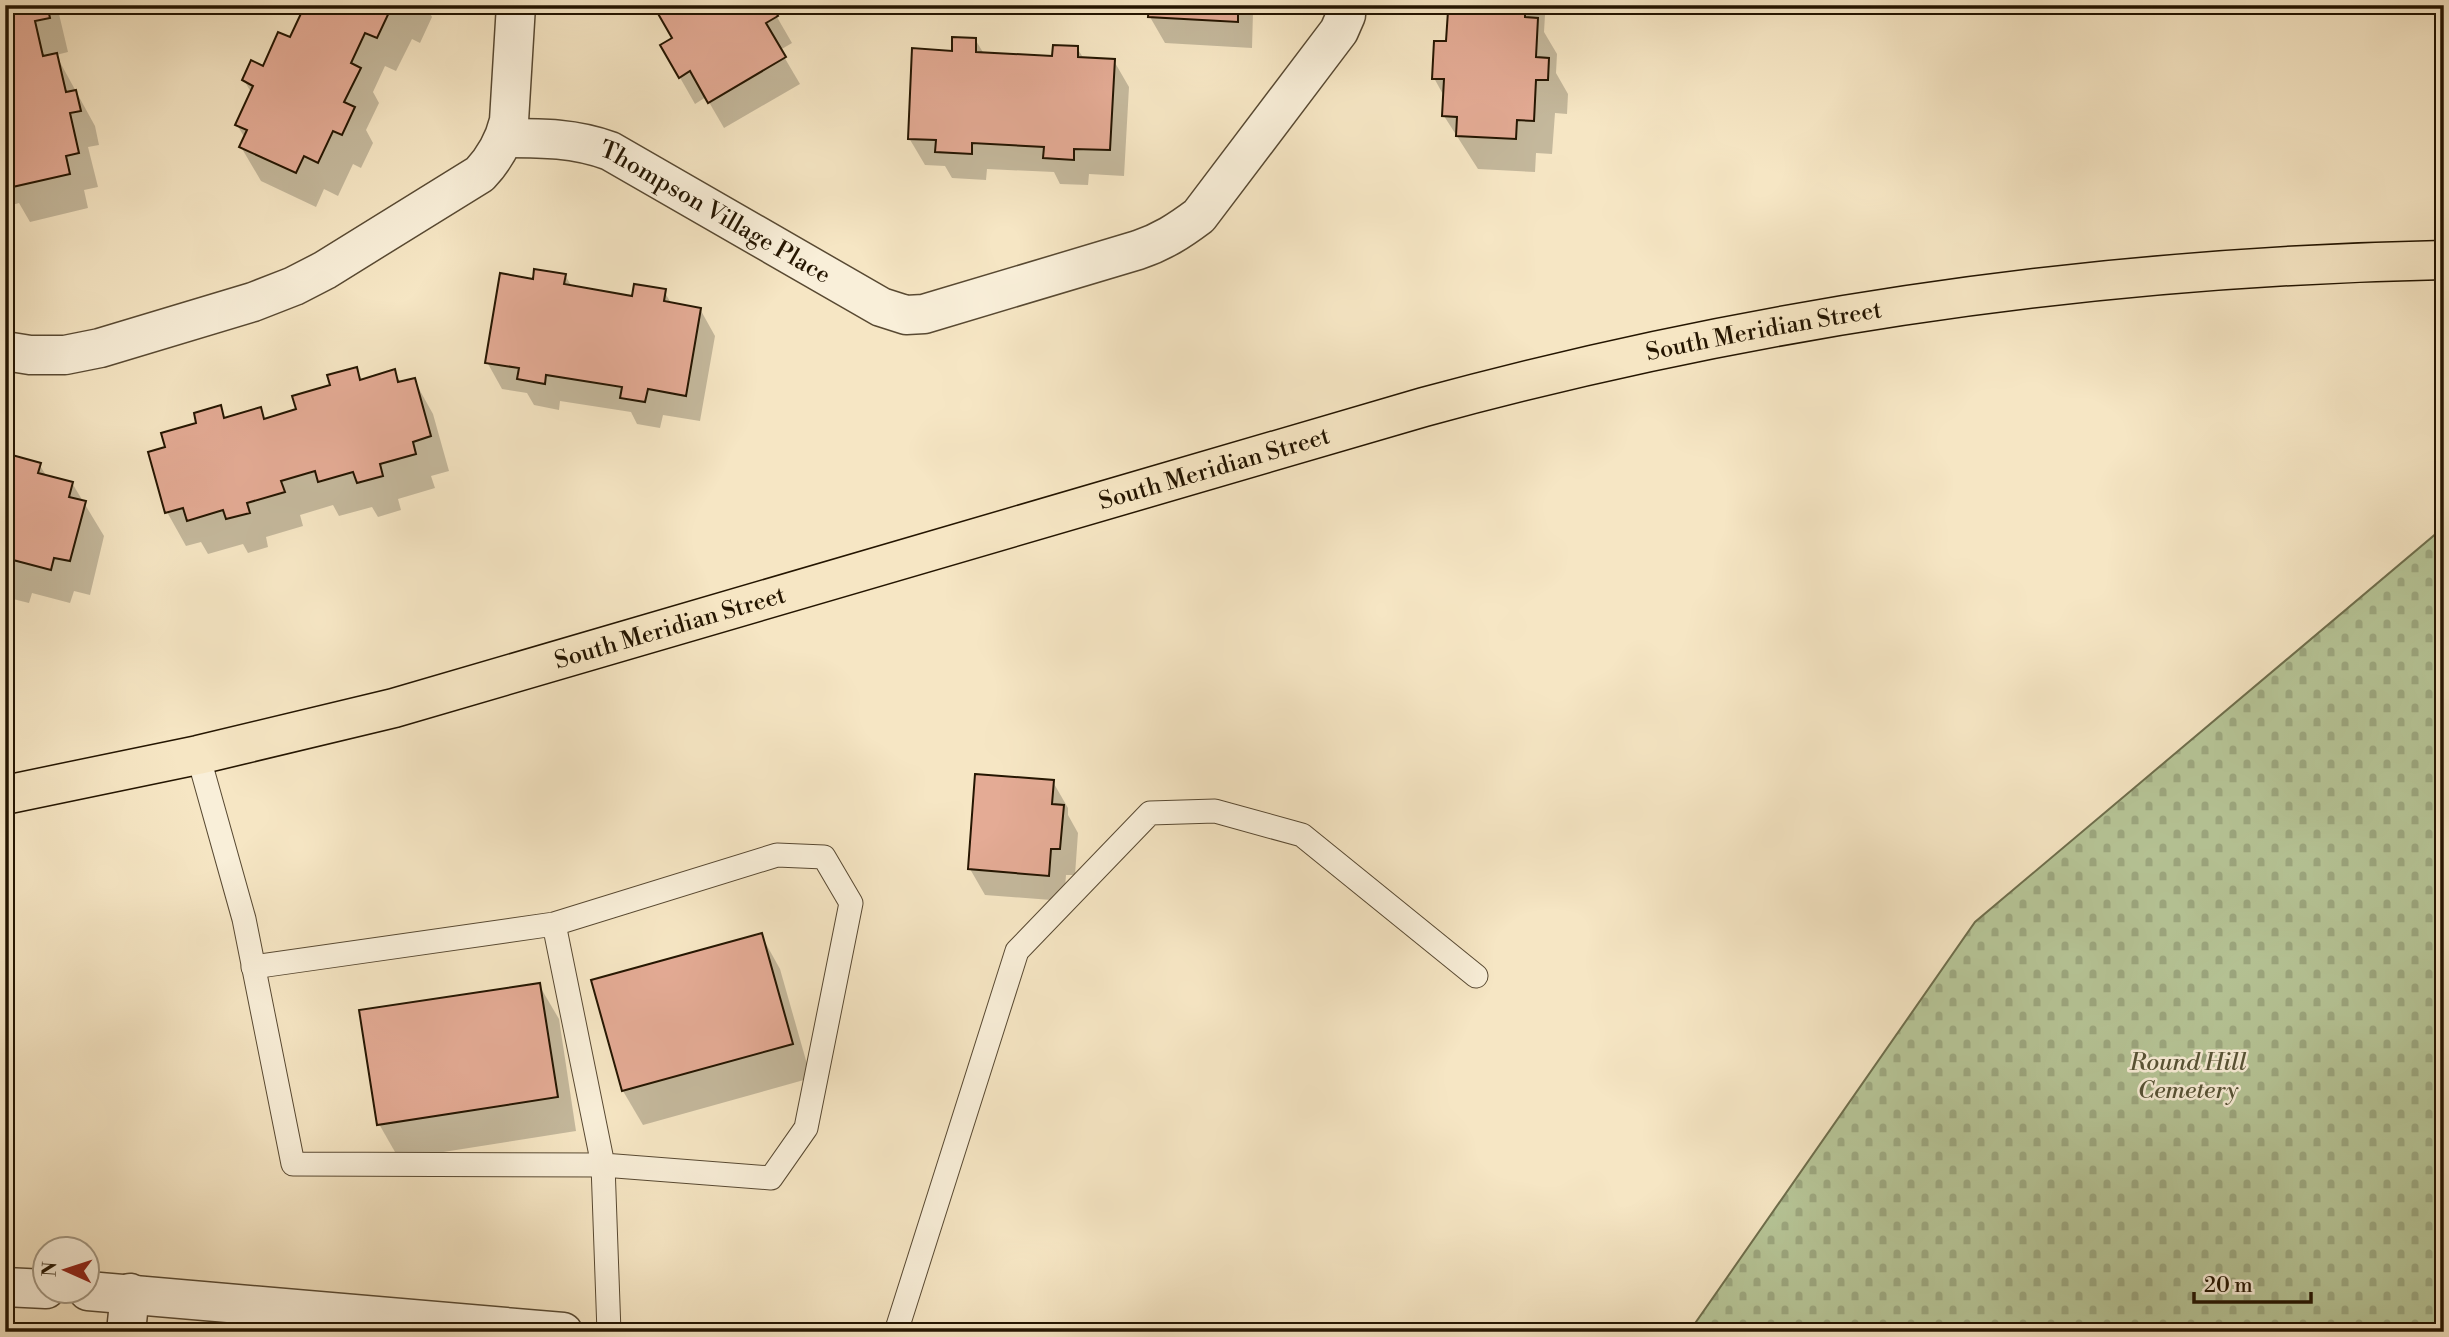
<svg xmlns="http://www.w3.org/2000/svg" width="2449" height="1337" viewBox="0 0 2449 1337" font-family="'Libre Bodoni',serif">
  <style>
    .cemetery { fill: url(#cemetery-stones); stroke: #6e6e4c; stroke-width: 2 }
    .shadow { fill: #0003 }
    .building { fill: #e4ab95; stroke: #241501; stroke-width: 2 }
    .lines { fill: none; stroke-linecap: round; stroke-linejoin: round }
    .lane-casing { stroke: #584932; stroke-width: 25 }
    .street-casing { stroke: #584932; stroke-width: 41 }
    .primary-casing { stroke: #241501; stroke-width: 41 }
    .lane { stroke: #f9efd9; stroke-width: 23 }
    .street { stroke: #f9efd9; stroke-width: 38 }
    .primary { stroke: #f6e6c4; stroke-width: 38 }
    .labels { text-anchor: middle; stroke-width: 5; stroke-linejoin: round; paint-order: stroke }
    .street-label { font-size: 24px; fill: #241501; stroke: #f9efd9 }
    .park-label { font-size: 24px; font-style: italic; fill: #575336; stroke: #f9efd9 }
  </style>
  <defs>
    <pattern id="cemetery-stones" width="16" height="16" patternUnits="userSpaceOnUse" patternTransform="scale(1.75)"><rect width="16" height="16" fill="#b7c698"/><path d="M2 7V4a2 2 0 0 1 4 0v3zM10 15v-3a2 2 0 0 1 4 0v3z" fill="#9da981"/></pattern>
  </defs>
  <rect width="100%" height="100%" fill="#f6e6c4"/>
  <filter id="stains"><feTurbulence type="fractalNoise" baseFrequency=".00286" numOctaves="4"/><feColorMatrix values="0 0 0 0 .2 0 0 0 0 .09 0 0 0 0 .02 0 0 0 .5 -.17"/></filter>
  <radialGradient id="worn" r=".72"><stop offset=".6" stop-color="#630" stop-opacity="0"/><stop offset="1" stop-color="#630" stop-opacity=".3"/></radialGradient>
  <!-- cemetery -->
  <polygon class="cemetery" points="2444,527 2444,1332 1689,1332 1975,922"/>
  <!-- shadow -->
  <g class="shadow">
    <polygon points="5,5 68,5 69,12 59,14 68,52 56,55 95,126 99,145 88,147 98,187 84,190 88,208 30,222 19,203 12,205 5,194"/>
    <polygon points="300,5 426,5 432,17 420,43 412,39 396,71 385,66 373,92 379,103 366,130 373,143 361,168 353,164 338,196 324,189 316,207 261,181 241,147 245,138 237,125 252,94 244,80 264,68 291,39 304,11"/>
    <polygon points="645,5 770,5 792,43 780,50 800,84 724,128 706,97 695,104 662,46 674,39 655,6 648,11"/>
    <polygon points="1150,5 1266,5 1265,12 1253,12 1252,48 1165,43 1150,17"/>
    <polygon points="1466,5 1560,5 1559,15 1545,15 1544,32 1557,54 1556,73 1568,94 1567,114 1555,113 1552,154 1536,153 1535,172 1478,169 1444,116 1445,98 1434,78 1448,43 1466,14"/>
    <polygon points="975,39 984,54 1054,58 1077,48 1084,59 1114,61 1129,87 1124,176 1089,174 1088,185 1060,184 1054,172 987,169 986,180 952,178 945,166 925,165 909,138 953,52"/>
    <polygon points="565,275 572,287 634,298 664,291 672,305 700,309 715,336 700,421 663,415 660,428 637,424 631,412 560,401 559,410 534,405 527,393 502,389 487,362 534,281"/>
    <polygon points="356,369 363,381 394,372 401,383 414,380 433,414 449,471 431,476 435,488 398,499 401,510 378,517 372,507 339,516 333,505 300,515 303,526 266,537 268,547 248,553 243,544 208,554 201,542 186,546 167,512 167,448 220,407 226,419 260,409 266,420 298,411"/>
    <polygon points="39,464 47,477 72,483 104,536 90,595 74,591 70,603 32,593 29,603 5,597 5,466"/>
    <polygon points="1053,782 1068,808 1068,815 1078,833 1075,875 1066,875 1064,901 985,895 970,869"/>
    <polygon points="761,935 780,969 811,1078 643,1125 623,1091"/>
    <polygon points="539,985 559,1019 576,1131 399,1159 379,1124"/>
  </g>
  <!-- building -->
  <g class="building">
    <polygon points="5,5 47,5 50,18 35,21 43,56 57,53 66,92 76,90 81,111 70,113 79,153 66,156 70,174 8,188 5,176"/>
    <polygon points="305,5 402,5 400,10 392,6 377,38 365,33 351,63 361,68 344,102 355,107 342,135 333,131 318,163 304,156 296,173 239,147 247,130 235,125 253,86 242,80 251,60 263,66 278,32 290,37"/>
    <polygon points="653,5 772,5 778,16 766,23 786,57 708,103 690,71 679,78 660,45 672,38"/>
    <polygon points="1149,5 1238,5 1238,22 1148,17"/>
    <polygon points="1464,5 1525,5 1525,17 1538,18 1536,57 1549,58 1548,80 1536,80 1534,121 1517,120 1516,139 1456,136 1457,117 1442,116 1444,79 1432,79 1434,41 1446,41 1448,11 1464,12"/>
    <polygon points="952,37 976,38 976,52 1052,56 1053,45 1078,46 1078,57 1115,59 1110,150 1074,149 1074,160 1043,158 1044,147 972,143 972,154 935,152 936,140 908,139 912,48 952,51"/>
    <polygon points="534,269 566,274 564,284 632,296 634,284 666,289 664,301 701,308 686,396 648,389 645,402 620,398 622,387 546,375 545,384 517,379 519,368 485,363 500,273 533,279"/>
    <polygon points="357,367 360,380 395,369 398,382 415,378 431,436 413,442 416,454 380,464 383,476 357,483 353,472 318,482 315,471 281,481 285,492 247,503 250,513 226,519 223,510 187,521 183,508 165,513 148,452 165,447 161,433 196,423 194,413 221,405 224,418 261,407 264,419 296,409 292,396 330,385 327,375"/>
    <polygon points="12,455 41,463 38,473 73,482 69,497 86,501 70,561 54,558 51,570 13,560 10,570 5,568 5,464 9,465"/>
    <polygon points="975,774 1054,780 1052,804 1064,805 1060,849 1051,849 1049,876 968,869"/>
    <polygon points="762,933 793,1044 622,1091 591,980"/>
    <polygon points="540,983 558,1097 377,1125 359,1010"/>
  </g>
  <g class="lines">
    <!-- lane casing -->
    <g class="lane-casing">
      <g id="lane">
        <polyline points="198,755 244,919 293,1164 603,1165 609,1332"/>
        <polyline points="253,967 554,924 777,855 824,857 851,903 806,1128 771,1178 603,1165 554,924"/>
        <polyline points="896,1332 1017,951 1150,813 1215,811 1302,835 1476,976"/>
      </g>
    </g>
    <!-- street casing -->
    <g class="street-casing">
      <g id="street">
        <path id="s1" d="M505,138c37,0 70,0 105,13l271,156 25,8 18,-1 214,-64c24,-8 41,-19 61,-34l140,-185 7,-16v-10"/>
        <path d="M5,351l25,4h35l35,-7 153,-46 41,-16 31,-16 155,-96c15,-16 24,-32 29,-53l7,-116"/>
        <polyline points="5,1287 46,1289"/>
        <polyline points="88,1291 563,1332"/>
        <polyline points="126,1332 130,1293"/>
      </g>
    </g>
    <!-- primary casing -->
    <g class="primary-casing">
      <g id="primary">
        <path id="s2" d="M5,795l193,-40 196,-47 1030,-301c333,-91 674,-140 1020,-147"/>
      </g>
    </g>
    <!-- lane -->
    <use href="#lane" class="lane"/>
    <!-- street -->
    <use href="#street" class="street"/>
    <!-- primary -->
    <use href="#primary" class="primary"/>
  </g>
  <g class="labels">
    <!-- street labels -->
    <g class="street-label">
      <text dy="8" stroke="none"><textPath href="#s1" startOffset="228">Thompson Village Place</textPath></text>
      <text dy="8" stroke="none"><textPath href="#s2" startOffset="1820">South Meridian Street</textPath></text>
      <text dy="8" stroke="none"><textPath href="#s2" startOffset="1253">South Meridian Street</textPath></text>
      <text dy="8" stroke="none"><textPath href="#s2" startOffset="686">South Meridian Street</textPath></text>
    </g>
    <!-- park labels -->
    <g class="park-label">
      <text x="2188" y="1070">Round Hill<tspan x="2188" dy="28">Cemetery</tspan></text>
    </g>
  </g>
  <!-- margin -->
  <rect width="2449" height="1337" fill="none" stroke="#f6e6c4" stroke-width="28"/>
  <rect x="7" y="7" width="2435" height="1323" fill="none" stroke="#241501" stroke-width="3.5"/>
  <rect x="14" y="14" width="2421" height="1309" fill="none" stroke="#241501" stroke-width="2"/>
  <!-- north arrow -->
  <g transform="translate(66 1270) rotate(273)"><circle r="33" fill="#f9efd9" stroke="#a49883" stroke-width="2"/>
  <path d="M0-5L12 26L0 18L-12 26Z" fill="#8f2418"/>
  <text y="-10" font-size="19" font-weight="bold" text-anchor="middle" fill="#241501">N</text>
  </g>
  <!-- scale -->
  <path d="M2194 1292v10h117v-10" fill="none" stroke="#241501" stroke-width="3.5"/>
  <text x="2204" y="1292" font-size="21" fill="#241501" stroke="#f9efd9" stroke-width="5" paint-order="stroke">20 m</text>
  <rect width="100%" height="100%" filter="url(#stains)"/>
  <rect width="100%" height="100%" fill="url(#worn)"/>
</svg>
